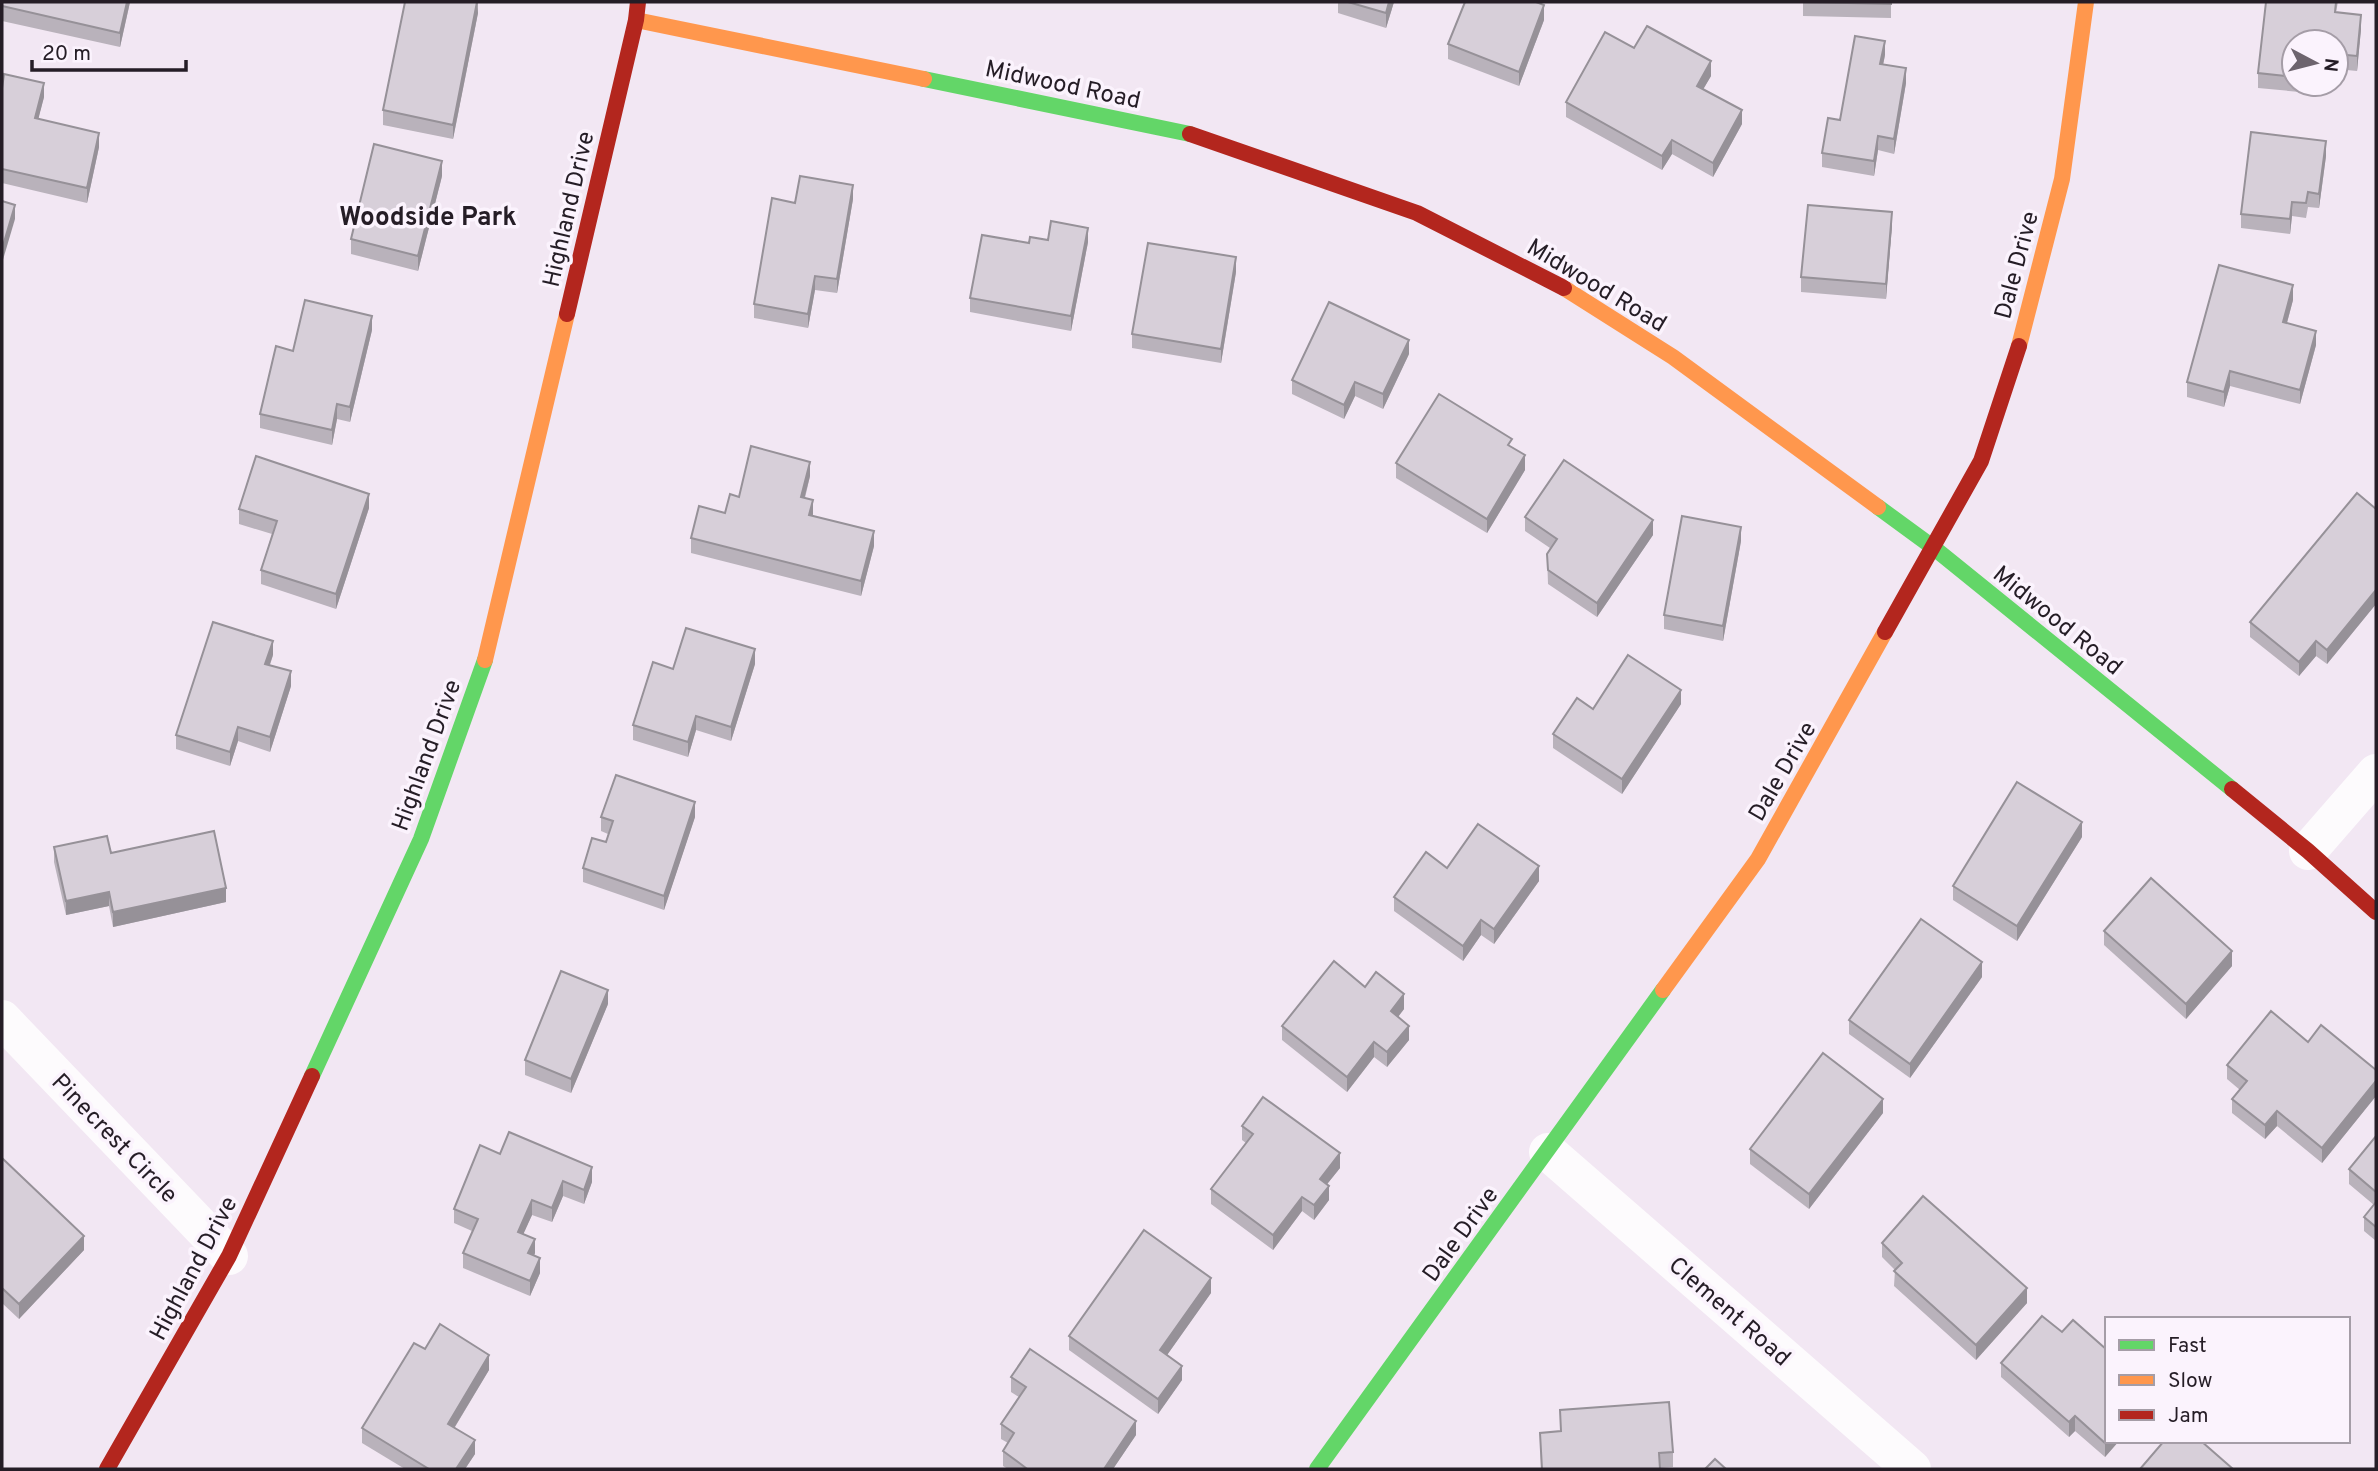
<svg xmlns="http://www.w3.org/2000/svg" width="2378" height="1471" viewBox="0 0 2378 1471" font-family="Overpass,sans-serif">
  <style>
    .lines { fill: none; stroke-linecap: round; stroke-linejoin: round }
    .street { stroke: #fdfbfd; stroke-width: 38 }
    .fast { stroke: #63d668; stroke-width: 16 }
    .slow { stroke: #ff974d; stroke-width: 16 }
    .jam { stroke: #b3261e; stroke-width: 16 }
    .wall { fill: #b9b2bb }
    .shaded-wall { fill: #969198 }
    .building { fill: #d7cfd9; stroke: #969198; stroke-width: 2 }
    .labels { text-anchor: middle; stroke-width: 7; stroke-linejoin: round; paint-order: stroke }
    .street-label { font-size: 24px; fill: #251d26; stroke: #fbf3fd }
    .neighbourhood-label { font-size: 26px; font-weight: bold; fill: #251d26; stroke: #fbf3fd }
  </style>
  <rect width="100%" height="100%" fill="#f2e7f3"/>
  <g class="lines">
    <!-- street -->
    <g class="street">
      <polyline points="2308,851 2376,773"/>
      <polyline points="2,1019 229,1256"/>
      <polyline points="1548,1152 1912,1469"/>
    </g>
    <!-- fast -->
    <g class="fast">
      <polyline points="924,79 1190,134"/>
      <polyline points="1878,507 1934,548 2232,789"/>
      <polyline points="312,1076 421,839 485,660"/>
      <polyline points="1317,1469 1663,990"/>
    </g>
    <!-- slow -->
    <g class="slow">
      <polyline points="636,20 924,79"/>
      <polyline points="1564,288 1673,357 1878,507"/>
      <polyline points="2019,346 2062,179 2086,2"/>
      <polyline points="485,660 567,314"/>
      <polyline points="1663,990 1758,859 1885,632"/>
    </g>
    <!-- jam -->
    <g class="jam">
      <polyline points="1190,134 1417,213 1564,288"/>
      <polyline points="567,314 636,20 638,2"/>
      <polyline points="1885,632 1981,461 2019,346"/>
      <polyline points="2232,789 2308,851 2376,912"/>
      <polyline points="107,1469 229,1256 312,1076"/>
    </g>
  </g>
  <!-- wall -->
  <g class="wall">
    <polygon points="2,2 130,2 120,47 2,21"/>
    <polygon points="478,2 478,13 453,139 383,125 383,110"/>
    <polygon points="1338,2 1394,2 1386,28 1338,13"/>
    <polygon points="1803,2 1891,2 1891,18 1803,16"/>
    <polygon points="2266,2 2338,2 2336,12 2361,15 2361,29 2357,71 2336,69 2336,42 2294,42 2294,84 2321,84 2321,94 2258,88 2258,73"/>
    <polygon points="1544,20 1519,86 1448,59 1448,44"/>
    <polygon points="1634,48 1711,76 1703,89 1742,124 1713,177 1672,154 1662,170 1566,117 1566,102"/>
    <polygon points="1885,55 1883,65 1906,83 1894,154 1878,150 1874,176 1822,167 1822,153 1840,120"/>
    <polygon points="2,88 44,97 38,119 99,147 87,203 2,183"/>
    <polygon points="2326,156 2319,208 2308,207 2306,218 2292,216 2290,234 2241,228 2241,214"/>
    <polygon points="442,176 418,271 351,254 351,239"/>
    <polygon points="853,199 837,293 815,290 808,328 754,318 754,304 795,203"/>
    <polygon points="1892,226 1886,299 1801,292 1801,277"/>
    <polygon points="1048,240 1088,242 1071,331 970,312 970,298 1029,243"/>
    <polygon points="1236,272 1221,363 1132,348 1132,334"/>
    <polygon points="2293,300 2287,323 2316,345 2300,404 2230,386 2224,407 2187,397 2187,382"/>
    <polygon points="372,330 350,422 337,419 332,445 260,428 260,414"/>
    <polygon points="1409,354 1383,409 1355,396 1344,419 1292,394 1292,380"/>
    <polygon points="1512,448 1525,470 1487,533 1396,478 1396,463"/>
    <polygon points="810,476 805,498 813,514 813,516 874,546 861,596 691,553 691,538 725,513 739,497"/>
    <polygon points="369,508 336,609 261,584 261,570 272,534 239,524 239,509"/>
    <polygon points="2376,509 2376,604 2327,664 2316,656 2299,676 2250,637 2250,622"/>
    <polygon points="1525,517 1653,535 1597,617 1548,584 1547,554 1550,548 1525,531"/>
    <polygon points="1741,541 1723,641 1664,629 1664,615"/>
    <polygon points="273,655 270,665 291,686 270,752 238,741 230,766 176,749 176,735"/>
    <polygon points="755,664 731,741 696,730 688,757 633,740 633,725 673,669"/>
    <polygon points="1681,704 1622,794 1553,748 1553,734 1593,709"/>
    <polygon points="601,817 695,817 664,910 583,882 583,868 606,842 608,834 601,831"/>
    <polygon points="2082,837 2017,941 1953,900 1953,886"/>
    <polygon points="54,847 111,853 226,902 113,927 109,906 66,915 54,862"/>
    <polygon points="1447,868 1539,881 1494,944 1481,935 1463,961 1394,911 1394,897"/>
    <polygon points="2104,931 2232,966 2186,1019 2104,945"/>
    <polygon points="1982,977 1910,1078 1849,1034 1849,1020"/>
    <polygon points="1365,987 1404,1009 1398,1017 1409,1040 1387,1067 1374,1057 1347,1092 1282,1040 1282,1026"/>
    <polygon points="608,1004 571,1093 525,1075 525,1060"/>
    <polygon points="2308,1042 2376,1070 2376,1096 2322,1163 2277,1126 2265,1139 2232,1113 2232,1099 2240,1090 2227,1079 2227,1065"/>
    <polygon points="1883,1113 1809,1209 1750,1164 1750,1149"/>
    <polygon points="1242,1126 1340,1168 1327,1184 1329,1200 1314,1220 1302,1211 1273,1250 1211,1204 1211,1189 1246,1143 1242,1140"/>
    <polygon points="2376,1136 2376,1241 2364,1231 2364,1217 2374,1205 2349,1184 2349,1169"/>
    <polygon points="500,1154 592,1182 584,1204 563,1196 552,1222 532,1215 523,1234 535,1253 534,1256 540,1273 530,1296 463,1268 463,1253 472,1231 454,1223 454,1209"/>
    <polygon points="2,1158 84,1250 19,1319 2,1303"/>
    <polygon points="1882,1243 2027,1303 1976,1360 1894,1286 1895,1270 1882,1257"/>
    <polygon points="1211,1293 1167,1355 1182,1380 1158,1414 1069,1350 1069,1336"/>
    <polygon points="2042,1316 2107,1441 2119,1441 2105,1457 2075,1431 2069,1437 2001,1377 2001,1363"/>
    <polygon points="425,1349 489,1370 455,1427 475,1454 465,1469 405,1469 362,1443 362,1428"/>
    <polygon points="1011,1377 1136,1435 1113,1469 1008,1469 1003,1466 1003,1451 1008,1443 1001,1439 1001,1424 1019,1397 1011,1392"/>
    <polygon points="1560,1410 1673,1452 1673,1467 1660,1468 1660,1469 1541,1469 1540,1433 1560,1431"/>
  </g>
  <!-- shaded-wall -->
  <g class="shaded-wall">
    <polygon points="127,2 130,2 120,47 120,33"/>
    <polygon points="477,2 478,13 453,139 453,125"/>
    <polygon points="1389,2 1394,2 1386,28 1386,13"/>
    <polygon points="1544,5 1544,20 1519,86 1519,72"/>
    <polygon points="2361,15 2361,29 2357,71 2357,56"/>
    <polygon points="1885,41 1885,55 1880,79 1880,64"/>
    <polygon points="1711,61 1711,76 1697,100 1697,86"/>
    <polygon points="1906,68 1906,83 1894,154 1894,139"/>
    <polygon points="44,83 44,97 35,132 35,118"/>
    <polygon points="1742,110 1742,124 1713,177 1713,163"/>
    <polygon points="99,133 99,147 87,203 87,188"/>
    <polygon points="1878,136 1878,150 1874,176 1874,161"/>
    <polygon points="1672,140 1672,154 1662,170 1662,156"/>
    <polygon points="2326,141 2326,156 2319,208 2319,194"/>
    <polygon points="442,161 442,176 418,271 418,256"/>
    <polygon points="853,185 853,199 837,293 837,279"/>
    <polygon points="2292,202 2292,216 2290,234 2290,219"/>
    <polygon points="15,205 15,219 2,263 2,249"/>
    <polygon points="1892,212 1892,226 1886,299 1886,284"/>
    <polygon points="1088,228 1088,242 1071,331 1071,316"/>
    <polygon points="1236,257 1236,272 1221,363 1221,349"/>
    <polygon points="815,276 815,290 808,328 808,314"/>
    <polygon points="2293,285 2293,300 2283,337 2283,322"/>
    <polygon points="372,316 372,330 350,422 350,407"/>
    <polygon points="2316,331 2316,345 2300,404 2300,390"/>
    <polygon points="1409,340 1409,354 1383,409 1383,394"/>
    <polygon points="2230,371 2230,386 2224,407 2224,392"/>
    <polygon points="1355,382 1355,396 1344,419 1344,405"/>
    <polygon points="337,404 337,419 332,445 332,430"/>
    <polygon points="1525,455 1525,470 1487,533 1487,519"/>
    <polygon points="810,462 810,476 801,511 801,497"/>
    <polygon points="369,494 369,508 336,609 336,594"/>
    <polygon points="813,500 813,514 809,530 809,515"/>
    <polygon points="1653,520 1653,535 1597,617 1597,603"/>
    <polygon points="1741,527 1741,541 1723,641 1723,626"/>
    <polygon points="874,531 874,546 861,596 861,581"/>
    <polygon points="2376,590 2376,604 2327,664 2327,650"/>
    <polygon points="273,641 273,655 265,678 265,664"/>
    <polygon points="2316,641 2316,656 2299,676 2299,662"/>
    <polygon points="755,649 755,664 731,741 731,727"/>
    <polygon points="291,671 291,686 270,752 270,737"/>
    <polygon points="1681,690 1681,704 1622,794 1622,779"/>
    <polygon points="696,716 696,730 688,757 688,742"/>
    <polygon points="238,727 238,741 230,766 230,752"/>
    <polygon points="695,802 695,817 664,910 664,896"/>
    <polygon points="2082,822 2082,837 2017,941 2017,926"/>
    <polygon points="1539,866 1539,881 1494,944 1494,929"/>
    <polygon points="226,888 226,902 113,927 113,912"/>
    <polygon points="109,892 109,906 66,915 66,901"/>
    <polygon points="1481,920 1481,935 1463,961 1463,946"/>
    <polygon points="2232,951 2232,966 2186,1019 2186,1004"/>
    <polygon points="1982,962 1982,977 1910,1078 1910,1064"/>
    <polygon points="608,990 608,1004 571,1093 571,1079"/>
    <polygon points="1404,994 1404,1009 1391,1026 1391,1011"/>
    <polygon points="1409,1026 1409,1040 1387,1067 1387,1052"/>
    <polygon points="1374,1042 1374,1057 1347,1092 1347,1077"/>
    <polygon points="2376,1081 2376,1096 2322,1163 2322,1148"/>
    <polygon points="1883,1099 1883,1113 1809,1209 1809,1194"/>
    <polygon points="2277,1111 2277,1126 2265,1139 2265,1125"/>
    <polygon points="1340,1153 1340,1168 1320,1193 1320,1179"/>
    <polygon points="592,1167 592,1182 584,1204 584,1190"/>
    <polygon points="563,1181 563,1196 552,1222 552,1208"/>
    <polygon points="1329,1186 1329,1200 1314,1220 1314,1205"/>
    <polygon points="1302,1197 1302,1211 1273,1250 1273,1235"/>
    <polygon points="532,1200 532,1215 518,1246 518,1232"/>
    <polygon points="84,1236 84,1250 19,1319 19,1304"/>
    <polygon points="535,1239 535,1253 528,1268 528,1253"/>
    <polygon points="540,1258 540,1273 530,1296 530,1281"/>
    <polygon points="1211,1278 1211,1293 1160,1365 1160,1350"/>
    <polygon points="2027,1288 2027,1303 1976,1360 1976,1345"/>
    <polygon points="489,1355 489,1370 448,1438 448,1424"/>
    <polygon points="1182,1366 1182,1380 1158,1414 1158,1399"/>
    <polygon points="2075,1416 2075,1431 2069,1437 2069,1422"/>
    <polygon points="1136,1421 1136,1435 1113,1469 1104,1469"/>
    <polygon points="475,1440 475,1454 465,1469 456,1469"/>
    <polygon points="2107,1441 2119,1441 2105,1457 2105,1443"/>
  </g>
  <!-- building -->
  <g class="building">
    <polygon points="2,2 127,2 120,33 2,6"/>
    <polygon points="405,2 477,2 453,125 383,110"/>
    <polygon points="1348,2 1389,2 1386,13"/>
    <polygon points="1465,2 1536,2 1544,5 1519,72 1448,44"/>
    <polygon points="1803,2 1891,2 1891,4"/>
    <polygon points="2266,2 2336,2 2335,12 2361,15 2357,56 2336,54 2336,42 2294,42 2294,77 2258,73"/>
    <polygon points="1647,26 1711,61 1697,86 1742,110 1713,163 1672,140 1662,156 1566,102 1605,32 1634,48"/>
    <polygon points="1855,36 1885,41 1880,64 1906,68 1894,139 1878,136 1874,161 1822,153 1828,118 1840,120"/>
    <polygon points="4,74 44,83 35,118 99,133 87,188 2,169 2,88"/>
    <polygon points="2251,132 2326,141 2319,194 2308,192 2306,203 2292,202 2290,219 2241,214"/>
    <polygon points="374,144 442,161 418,256 351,239"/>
    <polygon points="800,176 853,185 837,279 815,276 808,314 754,304 772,198 795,203"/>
    <polygon points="2,201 15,205 2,249"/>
    <polygon points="1808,205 1892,212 1886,284 1801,277"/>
    <polygon points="1051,221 1088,228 1071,316 970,298 982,235 1029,243 1030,237 1048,240"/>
    <polygon points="1148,243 1236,257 1221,349 1132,334"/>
    <polygon points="2219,265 2293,285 2283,322 2316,331 2300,390 2230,371 2224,392 2187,382"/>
    <polygon points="305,300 372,316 350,407 337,404 332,430 260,414 276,346 293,351"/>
    <polygon points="1329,302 1409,340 1383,394 1355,382 1344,405 1292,380"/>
    <polygon points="1439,394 1512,439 1508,445 1525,455 1487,519 1396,463"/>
    <polygon points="751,446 810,462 801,497 813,500 809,515 874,531 861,581 691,538 699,506 725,513 730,494 739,497"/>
    <polygon points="256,456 369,494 336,594 261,570 277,521 239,509"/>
    <polygon points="1564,460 1653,520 1597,603 1548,570 1547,554 1557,539 1525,517"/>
    <polygon points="2357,493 2376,509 2376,590 2327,650 2316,641 2299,662 2250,622"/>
    <polygon points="1682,516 1741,527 1723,626 1664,615"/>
    <polygon points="213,622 273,641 265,664 291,671 270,737 238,727 230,752 176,735"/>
    <polygon points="686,628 755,649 731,727 696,716 688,742 633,725 653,662 673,669"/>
    <polygon points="1628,655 1681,690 1622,779 1553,734 1577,698 1593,709"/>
    <polygon points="616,775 695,802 664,896 583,868 592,838 606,842 613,821 601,817"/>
    <polygon points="2017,782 2082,822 2017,926 1953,886"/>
    <polygon points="1478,824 1539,866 1494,929 1481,920 1463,946 1394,897 1426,852 1447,868"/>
    <polygon points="214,831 226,888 113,912 109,892 66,901 54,847 107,836 111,853"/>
    <polygon points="2151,878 2232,951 2186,1004 2104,931"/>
    <polygon points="1921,919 1982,962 1910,1064 1849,1020"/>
    <polygon points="1334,961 1365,987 1376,972 1404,994 1391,1011 1409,1026 1387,1052 1374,1042 1347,1077 1282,1026"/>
    <polygon points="561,971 608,990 571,1079 525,1060"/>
    <polygon points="2271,1011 2308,1042 2321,1025 2376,1070 2376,1081 2322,1148 2277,1111 2265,1125 2232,1099 2247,1081 2227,1065"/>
    <polygon points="1823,1053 1883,1099 1809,1194 1750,1149"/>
    <polygon points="1263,1097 1340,1153 1320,1179 1329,1186 1314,1205 1302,1197 1273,1235 1211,1189 1253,1134 1242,1126"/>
    <polygon points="509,1132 592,1167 584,1190 563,1181 552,1208 532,1200 518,1232 535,1239 528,1253 540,1258 530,1281 463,1253 478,1219 454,1209 480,1145 500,1154"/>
    <polygon points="2376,1136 2376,1192 2349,1169"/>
    <polygon points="2,1158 84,1236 19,1304 2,1288"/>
    <polygon points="1923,1196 2027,1288 1976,1345 1894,1271 1902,1263 1882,1243"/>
    <polygon points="2376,1202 2376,1227 2364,1217"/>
    <polygon points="1144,1230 1211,1278 1160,1350 1182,1366 1158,1399 1069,1336"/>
    <polygon points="2042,1316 2062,1332 2073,1320 2107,1350 2107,1441 2105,1443 2075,1416 2069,1422 2001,1363"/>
    <polygon points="440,1324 489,1355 448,1424 475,1440 456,1469 429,1469 362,1428 414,1343 425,1349"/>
    <polygon points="1030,1349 1136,1421 1104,1469 1025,1469 1026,1468 1003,1451 1014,1433 1001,1424 1026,1387 1011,1377"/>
    <polygon points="1669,1402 1673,1452 1659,1453 1660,1469 1542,1469 1540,1433 1561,1431 1560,1410"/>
    <polygon points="2164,1441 2201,1441 2233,1469 2140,1469"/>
    <polygon points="1715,1459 1726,1469 1705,1469"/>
  </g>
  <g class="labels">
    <!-- street labels -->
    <g class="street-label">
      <text transform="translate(1063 84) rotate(12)" y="8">Midwood Road</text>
      <text transform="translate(568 209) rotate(-77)" y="8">Highland Drive</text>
      <text transform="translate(2016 265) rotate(-75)" y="8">Dale Drive</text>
      <text transform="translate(1597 285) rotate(31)" y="8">Midwood Road</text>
      <text transform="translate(2058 620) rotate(39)" y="8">Midwood Road</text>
      <text transform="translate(426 755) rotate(-70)" y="8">Highland Drive</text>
      <text transform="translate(1782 771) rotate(-60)" y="8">Dale Drive</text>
      <text transform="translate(115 1138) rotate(46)" y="8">Pinecrest Circle</text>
      <text transform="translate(1460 1234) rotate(-54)" y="8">Dale Drive</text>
      <text transform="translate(193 1268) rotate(-62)" y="8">Highland Drive</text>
      <text transform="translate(1730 1311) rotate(41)" y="8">Clement Road</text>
    </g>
    <!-- neighbourhood labels -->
    <g class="neighbourhood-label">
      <text x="428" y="225">Woodside Park</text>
    </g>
  </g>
  <!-- border -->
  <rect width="2378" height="1471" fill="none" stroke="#251d26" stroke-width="7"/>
  <!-- legend -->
  <rect x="2105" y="1317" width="245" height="126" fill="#fbf3fd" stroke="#a59da7" stroke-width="2"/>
  <rect x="2119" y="1340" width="35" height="10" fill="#63d668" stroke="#a59da7" stroke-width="2"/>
  <text x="2168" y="1352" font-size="21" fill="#251d26">Fast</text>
  <rect x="2119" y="1375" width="35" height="10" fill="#ff974d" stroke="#a59da7" stroke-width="2"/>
  <text x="2168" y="1387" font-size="21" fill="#251d26">Slow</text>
  <rect x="2119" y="1410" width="35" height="10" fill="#b3261e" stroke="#a59da7" stroke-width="2"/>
  <text x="2168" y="1422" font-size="21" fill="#251d26">Jam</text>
  <!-- north arrow -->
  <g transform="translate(2315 63) rotate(97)"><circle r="33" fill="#fbf3fd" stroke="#a59da7" stroke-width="2"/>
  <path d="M0-5L12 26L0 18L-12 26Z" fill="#6d646e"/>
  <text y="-10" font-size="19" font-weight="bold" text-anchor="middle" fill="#251d26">N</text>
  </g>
  <!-- scale -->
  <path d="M32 60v10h154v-10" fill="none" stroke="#251d26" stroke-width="3.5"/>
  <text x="42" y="60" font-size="21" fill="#251d26" stroke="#fbf3fd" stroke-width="5" paint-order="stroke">20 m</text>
</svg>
